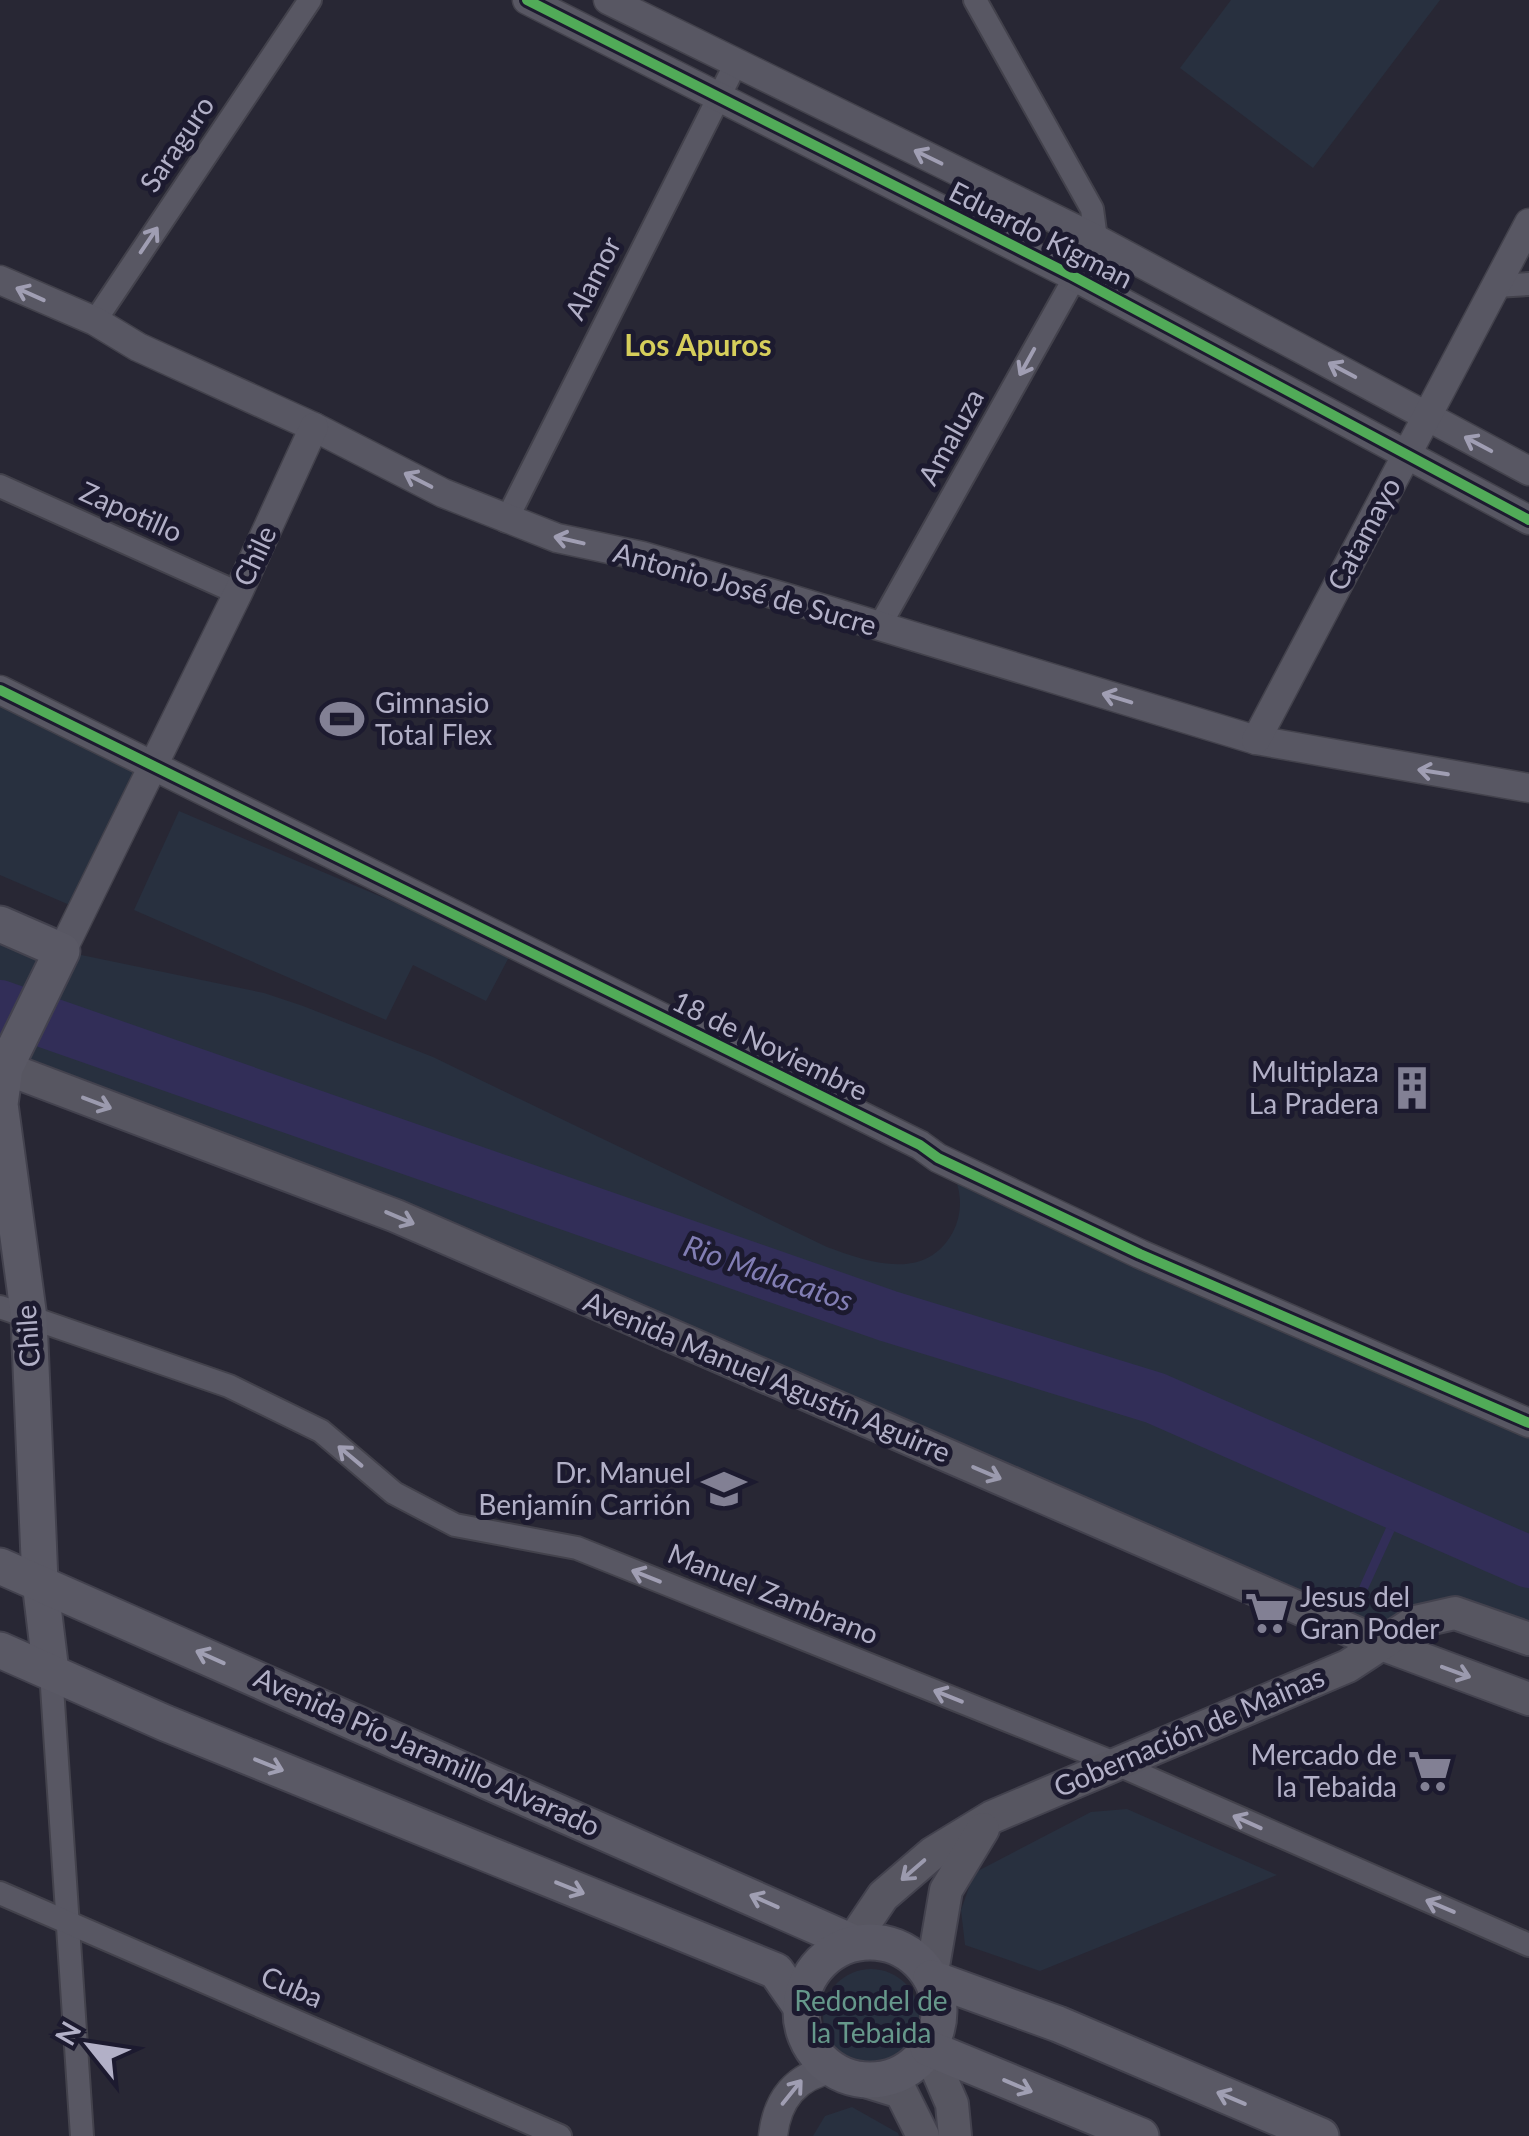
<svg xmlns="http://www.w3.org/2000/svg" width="1529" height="2136" viewBox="0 0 1529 2136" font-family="Lato,sans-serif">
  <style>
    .green { fill: #28303f }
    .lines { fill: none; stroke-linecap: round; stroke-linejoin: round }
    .stream { stroke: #322e58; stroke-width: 9 }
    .river { stroke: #322e58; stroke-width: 52 }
    .minor-casing { stroke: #43424c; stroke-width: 26 }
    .tertiary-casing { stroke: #43424c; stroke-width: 31 }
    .secondary-casing { stroke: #43424e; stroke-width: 36 }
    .primary-casing { stroke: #43424e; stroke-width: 39 }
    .minor { stroke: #585763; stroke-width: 22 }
    .tertiary { stroke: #585763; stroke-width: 28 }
    .secondary { stroke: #575661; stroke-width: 32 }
    .primary { stroke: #5a5965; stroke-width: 35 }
    .cycleway-casing { stroke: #1c1a2f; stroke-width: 16 }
    .cycleway { stroke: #51ab58; stroke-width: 10 }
    .oneway { stroke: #a09eb3 }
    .oneway2 { stroke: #9b9aae }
    .oneway3 { stroke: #a09fb3 }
    .labels { text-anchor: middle; stroke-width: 10; stroke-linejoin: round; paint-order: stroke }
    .street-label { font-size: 28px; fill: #b2b0c7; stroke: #1c1a2f }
    .poi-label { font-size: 28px; fill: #b2b0c7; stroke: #1c1a2f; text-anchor: end }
    .park-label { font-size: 28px; fill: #66988b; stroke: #1c1a2f }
    .neighbourhood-label { font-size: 30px; font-weight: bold; fill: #d6ce5b; stroke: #1c1a2f }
    .water-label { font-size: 30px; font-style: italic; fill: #827eb4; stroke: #1c1a2f }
  </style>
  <rect width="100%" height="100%" fill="#282734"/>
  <!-- green -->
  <g class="green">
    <polygon points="1231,0 1440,0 1313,168 1180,68"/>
    <polygon points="0,695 140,761 72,906 0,875"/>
    <polygon points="179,811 436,920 509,957 486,1001 413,965 386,1020 134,910"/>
    <path d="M0,924l62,27 202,42 39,13 130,51 394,190c43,16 99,35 126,-15 10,-20 9,-41 -1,-60l577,251v216l-74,-26 -60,21 -1395,-568z"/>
    <polygon points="1127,1809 1277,1875 1040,1971 965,1945 961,1910 974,1873 1091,1812"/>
    <circle cx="871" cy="2017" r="48"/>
    <polygon points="852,2107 898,2133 899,2136 813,2136 825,2116"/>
  </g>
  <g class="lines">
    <!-- stream -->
    <polyline class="stream" points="1364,1587 1400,1508"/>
    <!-- river -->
    <polyline class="river" points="0,1006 888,1316 1155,1398 1529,1562"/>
    <!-- minor casing -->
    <g class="minor-casing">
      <g id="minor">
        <polyline points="975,0 1092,209 1096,239"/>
        <polyline points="1496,286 1529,284"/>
        <polyline points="95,321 310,0"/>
        <polyline points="0,486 238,593"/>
        <polyline points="506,521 736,63"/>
        <polyline points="879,627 1075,277"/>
        <polyline points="0,1307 229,1386 321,1431 394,1493 455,1525 577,1548 1112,1762 1529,1945"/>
        <polyline points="51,1672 82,2136"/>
        <polyline points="0,1893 560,2136"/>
      </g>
    </g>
    <!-- tertiary casing -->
    <g class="tertiary-casing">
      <g id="tertiary">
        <polyline points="527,0 1071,275 1529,520"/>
        <polyline points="608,0 1096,239 1529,471"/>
        <polyline points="0,280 95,321 138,347 314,427 443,493 557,538 642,556 787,598 1256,740 1529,788"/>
        <polyline points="0,690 920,1145 938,1158 1140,1254 1529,1423"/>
        <polyline points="1256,740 1529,223"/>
        <polyline points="62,951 238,593 314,427"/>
        <path d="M773,2136c4,-37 23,-60 59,-67"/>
      </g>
    </g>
    <!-- secondary casing -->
    <g class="secondary-casing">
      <g id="secondary">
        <polyline points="5,1068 396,1216 1384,1645 1529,1699"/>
        <polyline points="852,1942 883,1896 933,1853 992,1817 1348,1666 1415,1622 1455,1613 1529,1639"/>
        <polyline points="931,1978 946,1890 983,1829"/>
        <polyline points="928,2048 952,2104 955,2136"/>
        <polyline points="862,2080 901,2092 923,2136"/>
      </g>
    </g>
    <!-- primary casing -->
    <g class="primary-casing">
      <g id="primary">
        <polyline points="0,924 62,951 5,1068 0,1104 29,1318 40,1582 51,1672"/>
        <polyline points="0,1566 852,1942"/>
        <polyline points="0,1650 165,1723 776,1971 801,2007"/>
        <circle cx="870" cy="2011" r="69"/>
        <polyline points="931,1978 1058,2024 1321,2136"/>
        <polyline points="928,2048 1141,2136"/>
      </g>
    </g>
    <!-- minor -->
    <use href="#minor" class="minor"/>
    <!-- tertiary -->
    <use href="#tertiary" class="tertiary"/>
    <!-- secondary -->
    <use href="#secondary" class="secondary"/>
    <!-- primary -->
    <use href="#primary" class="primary"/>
    <!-- cycleway casing -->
    <g class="cycleway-casing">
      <g id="cycleway">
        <polyline points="527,0 1071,275 1529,520"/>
        <polyline points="0,690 920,1145 938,1158 1140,1254 1529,1423"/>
      </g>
    </g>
    <!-- cycleway -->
    <use href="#cycleway" class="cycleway"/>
  </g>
  <!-- one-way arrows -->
  <defs><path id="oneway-shaft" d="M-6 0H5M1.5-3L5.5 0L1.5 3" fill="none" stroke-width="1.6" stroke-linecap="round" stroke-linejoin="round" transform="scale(2.5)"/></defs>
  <g class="oneway">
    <use href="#oneway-shaft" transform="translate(928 157) rotate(-154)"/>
    <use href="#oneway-shaft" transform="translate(149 240) rotate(-56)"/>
    <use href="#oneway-shaft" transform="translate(30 294) rotate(-156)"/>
    <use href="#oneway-shaft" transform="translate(1027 362) rotate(119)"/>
    <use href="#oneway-shaft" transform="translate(1342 370) rotate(-152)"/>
    <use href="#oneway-shaft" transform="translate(1478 444) rotate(-152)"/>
    <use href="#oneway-shaft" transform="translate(418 480) rotate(-153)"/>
    <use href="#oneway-shaft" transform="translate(569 540) rotate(-167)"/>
    <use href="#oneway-shaft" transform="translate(1117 698) rotate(-163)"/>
    <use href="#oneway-shaft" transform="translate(1433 772) rotate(-171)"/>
    <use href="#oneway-shaft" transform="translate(350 1456) rotate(-140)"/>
    <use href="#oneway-shaft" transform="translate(646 1576) rotate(-158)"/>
    <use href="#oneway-shaft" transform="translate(948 1696) rotate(-158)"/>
    <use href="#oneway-shaft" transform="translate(1247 1822) rotate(-156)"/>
    <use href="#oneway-shaft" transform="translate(1440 1906) rotate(-157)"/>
    <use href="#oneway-shaft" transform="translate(792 2092) rotate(-51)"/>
  </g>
  <g class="oneway2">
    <use href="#oneway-shaft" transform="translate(97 1103) rotate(21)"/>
    <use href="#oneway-shaft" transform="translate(400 1218) rotate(23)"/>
    <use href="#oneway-shaft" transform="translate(987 1473) rotate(23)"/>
    <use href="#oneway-shaft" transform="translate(1456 1672) rotate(20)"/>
    <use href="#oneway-shaft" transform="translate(913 1870) rotate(139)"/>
  </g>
  <g class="oneway3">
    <use href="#oneway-shaft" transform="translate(210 1657) rotate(-156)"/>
    <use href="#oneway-shaft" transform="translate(269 1765) rotate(22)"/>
    <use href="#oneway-shaft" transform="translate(570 1888) rotate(22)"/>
    <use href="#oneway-shaft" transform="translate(764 1901) rotate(-156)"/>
    <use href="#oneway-shaft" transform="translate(1018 2086) rotate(23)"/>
    <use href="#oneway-shaft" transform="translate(1231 2098) rotate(-157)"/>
  </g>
  <!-- icons -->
  <defs>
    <g id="stadium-bare" transform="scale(3.45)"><path d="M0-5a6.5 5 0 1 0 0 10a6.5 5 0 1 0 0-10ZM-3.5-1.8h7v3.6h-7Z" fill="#828094" stroke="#1c1a2f" stroke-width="2.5" paint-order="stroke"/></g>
    <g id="building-bare" transform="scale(3.45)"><path d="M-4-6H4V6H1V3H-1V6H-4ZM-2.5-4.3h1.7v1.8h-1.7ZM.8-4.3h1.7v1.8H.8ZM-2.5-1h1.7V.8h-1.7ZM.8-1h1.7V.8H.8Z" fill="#828094" stroke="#1c1a2f" stroke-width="2.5" paint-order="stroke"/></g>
    <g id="school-bare" transform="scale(3.45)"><path d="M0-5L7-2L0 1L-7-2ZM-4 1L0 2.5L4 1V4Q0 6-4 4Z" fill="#828094" stroke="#1c1a2f" stroke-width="2.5" paint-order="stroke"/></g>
    <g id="supermarket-bare" transform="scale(3.45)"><path d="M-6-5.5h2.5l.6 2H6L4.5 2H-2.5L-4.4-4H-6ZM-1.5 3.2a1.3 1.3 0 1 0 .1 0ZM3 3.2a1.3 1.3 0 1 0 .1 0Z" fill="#828094" stroke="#1c1a2f" stroke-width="2.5" paint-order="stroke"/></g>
  </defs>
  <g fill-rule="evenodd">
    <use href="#stadium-bare" x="342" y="719"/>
    <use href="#building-bare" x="1412" y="1088"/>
    <use href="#school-bare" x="724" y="1489"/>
    <use href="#supermarket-bare" x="1267" y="1613"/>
    <use href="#supermarket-bare" x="1430" y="1771"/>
  </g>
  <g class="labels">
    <!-- street labels -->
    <g class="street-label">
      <text transform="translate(177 144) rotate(-56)" y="10">Saraguro</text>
      <text transform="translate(1041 235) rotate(27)" y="10">Eduardo Kigman</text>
      <text transform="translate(593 278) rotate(-63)" y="10">Alamor</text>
      <text transform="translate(951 437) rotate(-61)" y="10">Amaluza</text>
      <text transform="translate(131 512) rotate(24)" y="10">Zapotillo</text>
      <text transform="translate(1364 534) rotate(-62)" y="10">Catamayo</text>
      <text transform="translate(255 556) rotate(-65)" y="10">Chile</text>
      <text transform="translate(745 589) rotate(16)" y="10">Antonio José de Sucre</text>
      <text transform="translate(770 1046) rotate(26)" y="10">18 de Noviembre</text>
      <text transform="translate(28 1336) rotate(-94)" y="10">Chile</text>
      <text transform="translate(767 1377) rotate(23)" y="10">Avenida Manuel Agustín Aguirre</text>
      <text transform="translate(773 1594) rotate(22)" y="10">Manuel Zambrano</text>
      <text transform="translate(1189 1732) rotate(-23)" y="10">Gobernación de Mainas</text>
      <text transform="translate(427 1752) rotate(24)" y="10">Avenida Pío Jaramillo Alvarado</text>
      <text transform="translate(292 1987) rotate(23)" y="10">Cuba</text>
    </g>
    <!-- poi labels -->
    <g class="poi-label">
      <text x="375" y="713" text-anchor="start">Gimnasio<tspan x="375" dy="32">Total Flex</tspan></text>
      <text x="1379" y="1082">Multiplaza<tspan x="1379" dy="32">La Pradera</tspan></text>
      <text x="691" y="1483">Dr. Manuel<tspan x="691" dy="32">Benjamín Carrión</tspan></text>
      <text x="1300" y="1607" text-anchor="start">Jesus del<tspan x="1300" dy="32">Gran Poder</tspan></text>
      <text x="1397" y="1765">Mercado de<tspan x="1397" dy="32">la Tebaida</tspan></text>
    </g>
    <!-- park labels -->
    <g class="park-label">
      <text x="871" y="2011">Redondel de<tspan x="871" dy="32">la Tebaida</tspan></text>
    </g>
    <!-- neighbourhood labels -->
    <g class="neighbourhood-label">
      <text x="698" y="356">Los Apuros</text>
    </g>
    <!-- water labels -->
    <g class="water-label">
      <text transform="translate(768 1274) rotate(19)" y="10">Rio Malacatos</text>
    </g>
  </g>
  <!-- north arrow -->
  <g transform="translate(90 2046) rotate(300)" stroke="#1c1a2f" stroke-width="8" paint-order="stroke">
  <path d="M0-8L18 38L0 25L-18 38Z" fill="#b2b0c7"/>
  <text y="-15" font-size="28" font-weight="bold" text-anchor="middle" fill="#b2b0c7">N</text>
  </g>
</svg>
